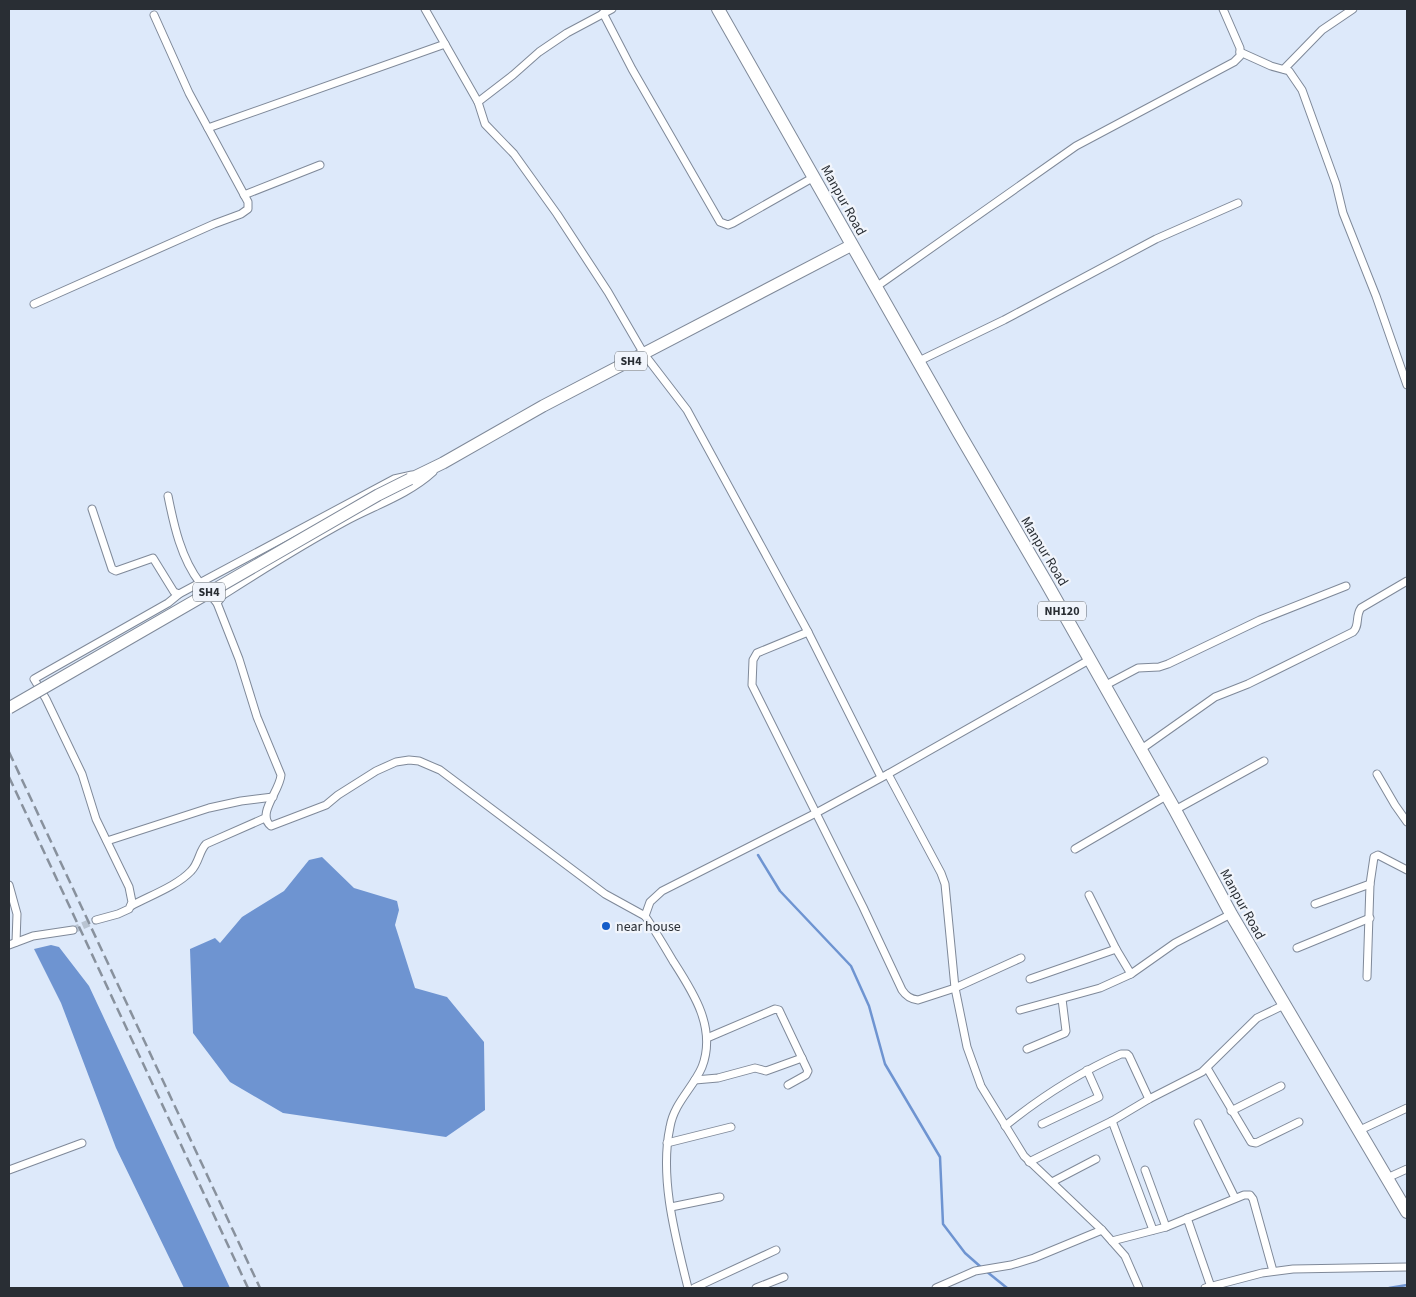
<svg xmlns="http://www.w3.org/2000/svg" width="1416" height="1297" viewBox="0 0 1416 1297" font-family="'Source Sans 3',sans-serif">
  <style>
    .water { fill: #6e94d1 }
    .lines { fill: none; stroke-linecap: round; stroke-linejoin: round }
    .stream { stroke: #6e94d1; stroke-width: 2.5 }
    .street-tunnel { stroke: #b9c4d2; stroke-width: 7; stroke-dasharray: 7 3.5; stroke-linecap: butt }
    .street-casing { stroke: #7f8999; stroke-width: 9 }
    .primary-casing { stroke: #7f8999; stroke-width: 13 }
    .highway-casing { stroke: #7f8999; stroke-width: 14 }
    .street { stroke: #fff; stroke-width: 7 }
    .primary { stroke: #fff; stroke-width: 11 }
    .highway { stroke: #fff; stroke-width: 12 }
    .rail { stroke: #88919d; stroke-width: 2.5; stroke-dasharray: 10 5; stroke-linecap: butt }
    .primary-bridge-casing { stroke: #7f8999; stroke-width: 13; stroke-linecap: butt }
    .primary-bridge { stroke: #fff; stroke-width: 11 }
    .poi-dot { fill: #175ec9; stroke: #f1f5fc; stroke-width: 2 }
    .labels { text-anchor: middle; stroke-width: 4.5; stroke-linejoin: round; paint-order: stroke }
    .shield { fill: #f1f5fc; stroke: #656a70; stroke-width: 1 }
    .shield-label { font-size: 12px; font-weight: bold; fill: #292e34 }
    .street-label { font-size: 14px; fill: #292e34; stroke: #f1f5fc }
    .poi-label { font-size: 14px; fill: #292e34; stroke: #f1f5fc; text-anchor: start }
  </style>
  <rect width="100%" height="100%" fill="#dde9fa"/>
  <!-- water -->
  <g class="water">
    <polygon points="322,857 354,888 397,901 399,910 395,925 415,988 447,997 484,1042 485,1110 446,1137 283,1113 230,1082 193,1033 190,949 215,938 220,943 242,917 284,891 309,860"/>
    <polygon points="51,945 59,947 89,986 230,1288 184,1288 116,1148 61,1003 34,949"/>
  </g>
  <g class="lines">
    <!-- stream -->
    <g class="stream">
      <polyline points="758,855 780,891 851,966 869,1006 885,1064 940,1157 943,1224 965,1253 982,1268"/>
      <polyline points="986,1271 1007,1288"/>
      <polyline points="1389,1288 1407,1285"/>
    </g>
    <!-- street-tunnel -->
    <polyline class="street-tunnel" points="73,930 96,920"/>
    <!-- street casing -->
    <g class="street-casing">
      <g id="street">
        <polyline points="425,9 478,102 485,124 514,154 557,214 608,292 644,354 687,410 808,632 881,777"/>
        <polyline points="603,13 632,69 720,222 728,225 733,223 814,177"/>
        <polyline points="1240,52 1271,66 1289,71 1302,90 1336,184 1343,213 1376,296 1407,385"/>
        <polyline points="1284,69 1322,30 1353,9"/>
        <polyline points="478,102 513,75 539,52 567,33 612,9"/>
        <polyline points="208,128 445,44"/>
        <polyline points="244,195 320,165"/>
        <polyline points="876,287 1076,146 1234,62 1240,56 1240,48 1223,9"/>
        <polyline points="34,304 214,224 241,214 248,209 248,202 189,93 154,15"/>
        <polyline points="919,361 1004,320 1156,239 1238,203"/>
        <path d="M433,472c-25,23 -60,34 -89,50 -42,23 -82,48 -121,73l-6,8 22,56 18,58 24,58c-1,16 -25,39 -10,51l55,-21 12,-10 38,-24 20,-9 13,-2 10,1 21,9 165,124 40,22"/>
        <path d="M168,496c6,30 13,62 32,87 5,7 12,14 17,20"/>
        <polyline points="92,509 112,569 116,571 153,558 174,592 179,594 394,479 412,475"/>
        <path d="M808,632l-51,21 -4,7 -1,25 111,222 39,83c4,6 8,9 16,10l37,-12 66,-30"/>
        <polyline points="1104,686 1138,668 1159,667 1168,664 1260,620 1346,586"/>
        <path d="M1140,750l75,-53 33,-13 105,-52c7,-6 2,-16 8,-24l46,-27"/>
        <polyline points="888,774 941,873 945,884 955,988 967,1047 981,1086 1024,1156 1102,1230 1125,1256 1139,1288"/>
        <polyline points="1377,774 1395,805 1407,822"/>
        <polyline points="1175,810 1264,761"/>
        <polyline points="107,841 209,808 241,801 273,797"/>
        <polyline points="1075,849 1166,796"/>
        <polyline points="9,885 17,914 16,942"/>
        <polyline points="1089,895 1116,949 1131,974"/>
        <polyline points="1315,904 1370,884"/>
        <path d="M131,906c18,-10 46,-20 60,-35 8,-8 8,-20 15,-27l59,-26"/>
        <polyline points="96,920 118,914 129,909 132,902 129,887 96,819 82,774 46,699 34,679 168,603 179,594"/>
        <polyline points="9,945 33,936 73,930"/>
        <polyline points="1297,948 1370,918"/>
        <polyline points="1367,977 1370,884 1374,857 1378,855 1407,870"/>
        <polyline points="1030,979 1116,949"/>
        <polyline points="1020,1010 1100,988 1131,974 1175,943 1231,914"/>
        <polyline points="707,1038 775,1009 779,1010 808,1071 806,1075 788,1085"/>
        <polyline points="1027,1049 1065,1033 1066,1031 1062,999"/>
        <polyline points="1207,1068 1251,1142 1256,1143 1299,1122"/>
        <polyline points="695,1080 718,1078 755,1068 766,1071 802,1058"/>
        <polyline points="1231,1111 1281,1086"/>
        <polyline points="1112,1121 1153,1230"/>
        <polyline points="1198,1123 1235,1198"/>
        <polyline points="1042,1124 1099,1097 1087,1070"/>
        <path d="M1005,1126c36,-29 73,-53 116,-72h6l2,2 20,43"/>
        <polyline points="1360,1130 1407,1108"/>
        <polyline points="667,1143 731,1127"/>
        <polyline points="1029,1162 1112,1121 1149,1099 1202,1072 1257,1018 1284,1005"/>
        <polyline points="9,1170 82,1143"/>
        <polyline points="1145,1170 1166,1227"/>
        <polyline points="1387,1178 1407,1169"/>
        <polyline points="1052,1182 1096,1159"/>
        <polyline points="671,1207 720,1197"/>
        <polyline points="1187,1218 1211,1287"/>
        <polyline points="1112,1241 1166,1227 1244,1195 1250,1195 1253,1199 1273,1271"/>
        <path d="M688,1288c-12,-49 -29,-110 -18,-161 4,-24 23,-39 32,-60 15,-39 -9,-75 -29,-106 -9,-15 -18,-31 -28,-45l5,-14 12,-11 154,-78 72,-39 201,-114"/>
        <polyline points="694,1288 776,1250"/>
        <polyline points="756,1288 784,1277"/>
        <polyline points="936,1288 975,1271 1011,1265 1034,1258 1102,1230"/>
        <polyline points="1205,1288 1262,1273 1293,1269 1407,1267"/>
      </g>
    </g>
    <!-- primary casing -->
    <g class="primary-casing">
      <polyline id="primary" points="410,479 443,463 543,406 852,245"/>
    </g>
    <!-- highway casing -->
    <g class="highway-casing">
      <polyline id="highway" points="718,9 959,433 1046,582 1175,810 1231,914 1407,1212"/>
    </g>
    <!-- street -->
    <use href="#street" class="street"/>
    <!-- primary -->
    <use href="#primary" class="primary"/>
    <!-- highway -->
    <use href="#highway" class="highway"/>
    <!-- rail -->
    <g class="rail">
      <polyline points="9,752 260,1288"/>
      <polyline points="9,777 248,1288"/>
    </g>
    <!-- primary-bridge casing -->
    <g class="primary-bridge-casing">
      <polyline id="primary-bridge" points="9,708 378,495 410,479"/>
    </g>
    <!-- primary-bridge -->
    <use href="#primary-bridge" class="primary-bridge"/>
  </g>
  <!-- markers -->
  <circle class="poi-dot" cx="606" cy="926" r="5"/>
  <g class="labels">
    <!-- shield labels -->
    <g class="shield">
      <rect x="615" y="351.5" width="32" height="19" rx="4"/>
      <rect x="193" y="582.5" width="32" height="19" rx="4"/>
      <rect x="1038" y="601.5" width="48" height="19" rx="4"/>
    </g>
    <g class="shield-label">
      <text x="631" y="365">SH4</text>
      <text x="209" y="596">SH4</text>
      <text x="1062" y="615">NH120</text>
    </g>
    <!-- street labels -->
    <g class="street-label">
      <text transform="translate(844 200) rotate(61)" y="5">Manpur Road</text>
      <text transform="translate(1045 551) rotate(59)" y="5">Manpur Road</text>
      <text transform="translate(1243 904) rotate(61)" y="5">Manpur Road</text>
    </g>
    <!-- poi labels -->
    <g class="poi-label">
      <text x="616" y="931">near house</text>
    </g>
  </g>
  <!-- border -->
  <rect width="1416" height="1297" fill="none" stroke="#292e34" stroke-width="20"/>
</svg>
